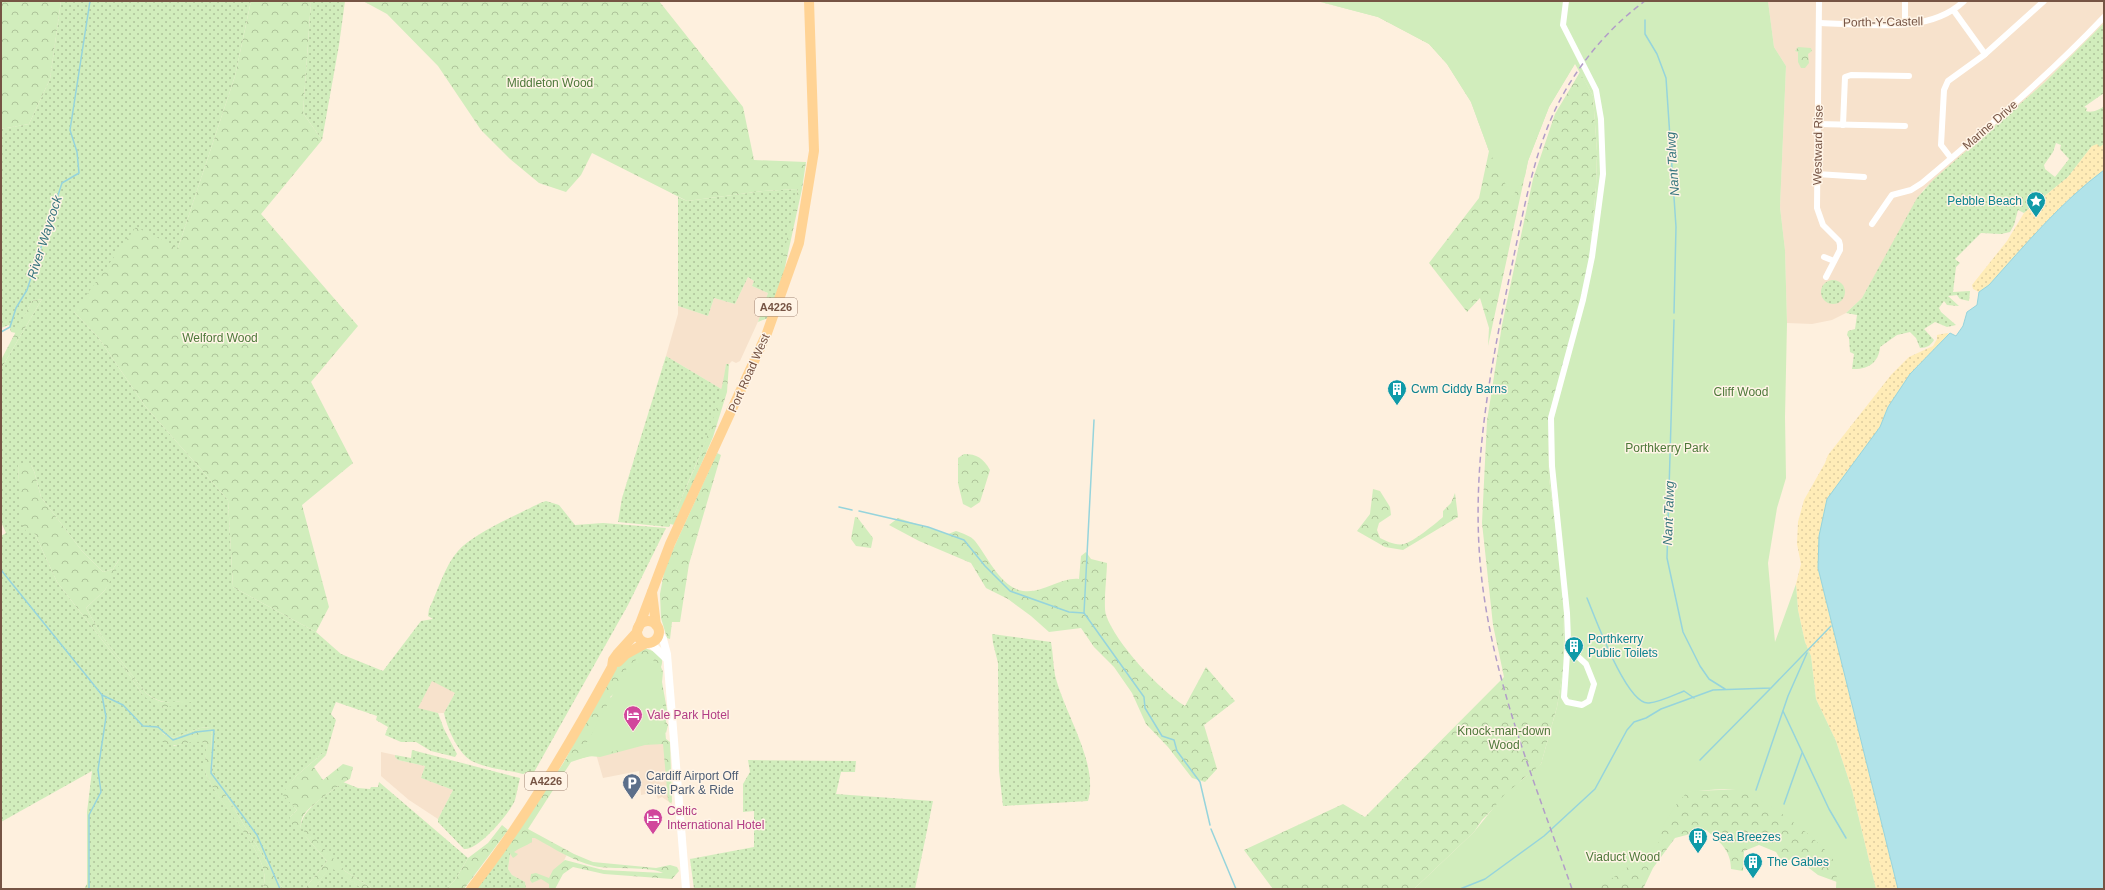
<svg xmlns="http://www.w3.org/2000/svg" width="2105" height="890" viewBox="0 0 2105 890" font-family="Helvetica,sans-serif">
  <style>
    .residential { fill: #f7e2cc }
    .grass { fill: url(#grass-dots); fill-rule: evenodd }
    .forest { fill: url(#forest-crowns) }
    .sand { fill: url(#sand-dots) }
    .park { fill: #d1edbc }
    .water { fill: #b1e3e9; stroke: #96d4dc }
    .lines { fill: none; stroke-linecap: round; stroke-linejoin: round }
    .stream { stroke: #96d4dc; stroke-width: 1.5 }
    .minor { stroke: #fff; stroke-width: 6 }
    .tertiary { stroke: #fff; stroke-width: 8 }
    .primary { stroke: #ffd394; stroke-width: 10 }
    .rail { stroke: #b29dc8; stroke-width: 1.5; stroke-dasharray: 6 4; stroke-linecap: butt }
    .labels { text-anchor: middle; stroke-width: 3; stroke-linejoin: round; paint-order: stroke }
    .shield { fill: #fff4e6; stroke: #9f8475; stroke-width: 1 }
    .shield-label { font-size: 11px; font-weight: bold; fill: #765444 }
    .street-label { font-size: 12px; fill: #765444; stroke: #fff4e6 }
    .park-label { font-size: 12px; fill: #4d7839; stroke: #fff4e6 }
    .culture-label { font-size: 12px; fill: #0d838f; stroke: #fff4e6; text-anchor: start }
    .hotel-label { font-size: 12px; fill: #b23c85; stroke: #fff4e6; text-anchor: start }
    .service-label { font-size: 12px; fill: #4e5e75; stroke: #fff4e6; text-anchor: start }
    .water-label { font-size: 13px; font-style: italic; fill: #36757e; stroke: #fff4e6 }
  </style>
  <defs>
    <pattern id="grass-dots" width="8" height="8" patternUnits="userSpaceOnUse"><rect width="8" height="8" fill="#d1edbc"/><path d="M2 2h.1M6 6h.1" fill="none" stroke="#aec39a" stroke-width="1.8" stroke-linecap="round"/></pattern>
    <pattern id="forest-crowns" width="20" height="18" patternUnits="userSpaceOnUse"><rect width="20" height="18" fill="#d1edbc"/><path d="M2 6a3 3 0 1 1 6 0M12 15a3 3 0 1 1 6 0" fill="none" stroke="#aec39a"/></pattern>
    <pattern id="sand-dots" width="8" height="8" patternUnits="userSpaceOnUse"><rect width="8" height="8" fill="#ffecb7"/><path d="M2 2h.1M6 6h.1" fill="none" stroke="#decc9f" stroke-width="1.8" stroke-linecap="round"/></pattern>
  </defs>
  <rect width="100%" height="100%" fill="#fef0de"/>
  <!-- residential -->
  <g class="residential">
    <polygon points="1768,1 2104,1 2104,23 2045,82 1923,190 1862,298 1846,313 1832,320 1812,324 1787,323 1785,250 1780,207 1786,66 1774,47"/>
    <polygon points="748,277 754,281 752,286 768,293 761,315 740,361 736,363 732,361 729,364 726,365 723,390 666,356 678,314 678,306 708,316 714,298 735,304"/>
    <polygon points="432,680 455,693 444,713 438,713 417,709"/>
    <polygon points="666,740 672,804 662,797 658,799 655,792 641,795 639,771 603,778 596,754"/>
    <polygon points="381,752 395,755 398,760 425,766 421,778 453,790 438,819 409,800 381,776"/>
    <polygon points="525,831 567,854 551,889 526,889 525,882 512,875 508,869 510,854"/>
  </g>
  <!-- grass -->
  <g class="grass">
    <path d="M61,1h190l-16,75 -57,172 -104,64 24,25 47,69 83,94 5,87 83,45 25,22 42,17 38,-50 12,-2 -5,-3 1,-7c9,-18 15,-42 29,-58 16,-18 59,-36 82,-48l6,-2 13,4 16,20 28,-2 63,5 -38,77 -95,169 -4,-2 -6,2c-15,-4 -34,-5 -49,-12 -15,-6 -27,-34 -30,-49l11,-20 -23,-12 -14,27 20,5 6,16 13,25 -2,3 -24,-6 -15,-9h-15l-16,-7 3,-8 -12,-7 1,-4 -41,-14 -5,12 5,6 -10,35 -3,-2 -27,23 -13,18 14,16 -7,7 11,12c-2,-19 28,-35 42,-47l15,6 12,1 1,-2h7l1,-5 89,76 -13,22 -9,9h-73l-28,-18 -40,-35 22,25 -21,26 -5,2h-18l-70,-115 -2,-47 -11,1 -27,10 -11,-5 12,13 22,-6 10,3c1,9 -2,23 0,31 9,26 72,87 56,115h-178l3,-5v-72l5,-41 -91,51v-286l5,-3 -5,-11v-153l41,-70 -10,2 -16,32 -5,-1 -2,-7 -8,3v-199l28,-5 21,-45zM18,465h13l3,6 7,26 41,54 21,21 10,-3 7,-11 -15,32 -19,18 16,28 44,57c12,9 20,11 35,8l-5,3 -13,4 -21,-14 -12,-18 -73,-94 -22,-48 -14,-14z"/>
    <polygon points="311,1 345,1 339,45 322,140 303,113"/>
    <path d="M2104,23v70l-20,14 3,1 -1,3c6,2 13,-1 18,-5v38l-4,3 -8,-1 -24,31 -44,36 -6,-3 -4,15 -4,7 -9,2 -20,-1 -26,26 5,4 -4,4 -3,25 17,-1 -1,10 -9,-2 -3,-4 -9,1 11,10 -12,-1 -3,-4 -5,7 2,4 15,13 -9,2 -12,-5 -11,7 10,11c-3,5 -7,8 -14,8l-4,-10 -6,-6 -13,3 -17,12c-1,16 -13,23 -28,22l2,-15 -4,-2 -1,-14 -2,-3 1,-4 7,-2 2,-14 -11,-2 16,-15 55,-100 16,-18 112,-98zM2056,143l5,2 -1,4 9,10 -14,18 -10,-8 -1,-4 9,-13z"/>
    <polygon points="798,189 783,276 768,318 758,322 768,293 752,286 754,281 748,277 735,304 714,298 708,316 678,306 678,197 687,201 763,191"/>
    <circle cx="1833" cy="292" r="12"/>
    <polygon points="666,356 723,390 709,434 669,527 618,522 622,498"/>
    <path d="M992,634l59,8c2,11 2,22 4,33 9,38 44,88 33,126l-85,5 -4,-35 -1,-108 -5,-20z"/>
    <path d="M412,750l108,28c-2,7 -3,15 -5,22 -5,13 -37,51 -51,49l-26,-27v-3l15,-29 -32,-12 4,-12 -27,-6 -3,-3v-2l16,3z"/>
    <polygon points="748,760 856,761 855,772 841,772 836,794 933,801 915,889 694,889 690,859 754,847 754,811 743,812 743,784 750,772"/>
    <polygon points="509,844 510,854 508,869 512,875 525,882 526,889 475,889"/>
    <polygon points="330,866 363,889 314,889"/>
  </g>
  <!-- forest -->
  <g class="forest">
    <polygon points="1,1 61,1 50,79 29,124 1,129"/>
    <polygon points="251,1 311,1 303,113 322,140 261,214 358,326 311,382 353,463 302,505 329,607 316,632 233,587 228,500 145,406 98,337 74,312 136,227 178,248 235,76"/>
    <polygon points="363,1 659,1 743,107 754,160 806,162 802,189 783,276 778,280 798,189 763,191 687,201 592,153 581,175 566,192 539,183 510,159 481,130 438,66 387,14"/>
    <polygon points="1317,1 1575,63 1549,107 1528,161 1488,346 1489,328 1480,298 1467,312 1429,263 1479,198 1489,151 1471,102 1447,64 1429,44 1378,17"/>
    <polygon points="1798,47 1811,48 1812,51 1808,54 1809,63 1805,68 1801,68 1798,62 1798,52 1795,51"/>
    <polygon points="1580,72 1593,96 1597,152 1596,187 1589,263 1575,325 1548,418 1549,478 1561,568 1564,613 1563,671 1557,707 1541,764 1534,772 1525,777 1482,820 1474,832 1414,889 1273,889 1244,850 1343,804 1365,817 1504,677 1493,625 1482,523 1487,421 1502,325 1533,179 1555,114"/>
    <polygon points="42,299 1,369 1,360 32,301"/>
    <path d="M726,364h3l-2,28 -14,45 -38,88 -5,-1c23,-52 48,-103 56,-160z"/>
    <polygon points="717,453 721,455 689,564 680,622 672,622 670,639 667,638 661,618 660,594 665,567"/>
    <path d="M964,454c13,0 19,4 26,16l-10,32 -9,6 -8,-4 -5,-21v-25z"/>
    <path d="M18,465h13l3,6 7,26 41,54 21,21 10,-3 8,-12v5l-16,28 -19,18 16,28 44,57c17,14 25,8 45,7v2l-28,6 -12,-6 -9,-8 -12,-18 -73,-94 -22,-48 -8,-1 -7,-13z"/>
    <path d="M1373,489l7,2 10,16 1,8 -12,8 -2,7 3,8c6,3 16,8 24,6 9,-2 31,-20 39,-27v-6l8,-8 4,-10 3,24 -55,33 -18,-3 -28,-16 13,-17z"/>
    <polygon points="855,517 857,517 873,538 871,548 856,546 851,539"/>
    <path d="M898,518l50,16 8,-3c6,2 15,5 19,10 12,15 26,47 48,50 20,3 37,-14 56,-12l2,-23 5,-4 5,7 16,4c0,11 -4,43 -1,52 10,29 54,75 79,91l21,-39 29,34 -31,24 13,44 -12,13 -13,-4 -24,-31 -22,-23 -14,-31 -18,-26 -20,-20 -13,-19 -32,4 -18,-16 -23,-17 -22,-11 -15,-25 -52,-22 -30,-16z"/>
    <path d="M643,647c10,5 23,6 18,20l2,5 -1,10 5,28 -1,12 2,3 -2,8 -49,-42 -7,6 60,45 2,60 -2,1 -2,-3 -5,-56 -18,1 -45,12 -11,-1 -18,6 -43,67 46,25 19,8 63,6 14,-3 7,2 2,4 -7,8 -68,-5 -31,-7 -10,7 -8,15h-6v-5l-8,-5 -9,4 -2,-3 1,-6 5,-1 13,5 4,-8 12,-10 38,10 60,3c-13,-7 -51,-3 -69,-7 -21,-5 -39,-17 -59,-28h-3v4c-6,4 -13,6 -18,10l4,2 -2,2 -3,2 -4,-6v-8l55,-82 49,-92 7,-8z"/>
    <path d="M211,727l2,47 70,115h-21c16,-28 -47,-88 -56,-115 -3,-8 1,-22 0,-31 -21,-6 -32,12 -49,-6l4,-4 12,5 27,-10z"/>
    <path d="M323,753l3,2 -12,12 9,13 20,-16 10,3 -3,12c-8,3 -38,26 -44,33 -4,5 -6,10 -5,17l-2,2 -10,-10 1,-4 7,-7 -15,-16 14,-18z"/>
    <path d="M1746,789l99,66 -8,27 -19,-7 -22,-17 -14,4 -6,-10 -17,-7 -15,6 -1,20 -12,-2c0,-19 -12,-28 -25,-39l-31,8 -22,30 -10,21h-100l96,-96z"/>
    <polygon points="502,825 508,830 464,889 446,889 455,880 468,858 488,843"/>
    <polygon points="306,829 345,871 373,889 363,889 330,867 314,889 301,889 306,887 327,861 305,836 304,831"/>
  </g>
  <!-- sand -->
  <g class="sand">
    <path d="M2097,144l3,3 4,-3v26c-44,32 -79,75 -115,115l-10,7 -6,-3 -1,-4 35,-44 17,-28 44,-36 24,-31z"/>
    <polygon points="1947,333 1949,334 1910,374 1888,407 1880,427 1827,499 1818,568 1898,889 1876,889 1852,790 1836,741 1816,699 1811,656 1805,642 1798,610 1796,584 1801,564 1797,544 1798,522 1804,500 1825,463 1828,455 1891,375 1909,357 1933,346 1937,339 1937,335"/>
  </g>
  <!-- park -->
  <g class="park">
    <path d="M1317,1h451l6,46 12,19 -6,141 5,43 2,73 -2,94 1,61 -9,30 -9,55 7,79 21,-58 2,26 7,32 6,14 5,43 20,42 16,49 24,99h-40c0,-7 2,-18 -1,-25 -6,-19 -78,-72 -99,-74 -15,-2 -33,1 -49,2l-11,13 -12,19 -7,22 -60,43h-183l60,-57 30,-37 37,-31 16,-57 6,-37 1,-57 -3,-45 -12,-90 -1,-60 27,-93 14,-62 7,-76 1,-35 -4,-56 -18,-32 -26,43 -21,54 -3,15 -13,21 -23,-46 -18,-49 -24,-38 -18,-20 -51,-27z"/>
    <path d="M640,657c10,0 17,3 20,13l6,70 -88,19 50,-93z"/>
  </g>
  <!-- water -->
  <path class="water" d="M2104,170v719h-206l-80,-321 1,-32 8,-37 53,-72 8,-20 22,-33 40,-41 6,3 7,-10 4,-14 10,-7 2,-13 10,-7c36,-40 72,-83 115,-115z"/>
  <g class="lines">
    <!-- stream -->
    <g class="stream">
      <polyline points="1645,20 1645,34 1657,54 1666,78 1676,227 1674,313"/>
      <polyline points="1674,320 1667,558 1683,632 1700,666 1709,679 1725,689"/>
      <polyline points="1,332 10,327 16,308 27,290 62,183 79,173 77,152 70,130 90,1"/>
      <polyline points="839,507 852,510"/>
      <polyline points="859,511 928,527 964,540 985,566 1010,591 1069,612 1084,613 1144,697 1145,708 1162,736 1174,740 1177,751 1200,782 1210,825"/>
      <polyline points="1,570 102,695 123,705 143,726 158,727 173,740 196,732 214,730 211,773 257,835 280,889"/>
      <path d="M1587,598c8,19 40,108 62,105 11,-1 25,-8 35,-12l10,7"/>
      <polyline points="1084,613 1094,420"/>
      <polyline points="1783,711 1829,809 1846,838"/>
      <polyline points="1700,760 1770,689"/>
      <polyline points="1756,790 1788,696 1807,653"/>
      <polyline points="1784,804 1802,753"/>
      <polyline points="1211,829 1236,889"/>
      <polyline points="89,889 89,815 101,792 98,770 106,717 102,695"/>
      <polyline points="1460,889 1485,879 1544,836 1595,789 1627,730 1634,722 1646,718 1661,709 1713,690 1771,688 1831,626"/>
    </g>
    <!-- minor -->
    <g class="minor">
      <polyline points="1566,1 1563,25 1596,90 1601,119 1603,174 1592,257 1583,300 1551,418 1552,466 1567,613 1568,640 1564,697 1567,702 1582,705 1589,701 1594,684 1586,664 1575,654 1568,640"/>
      <polyline points="1819,1 1817,208 1823,225 1839,241 1840,245 1840,250 1826,277"/>
      <polyline points="1905,1 1905,24"/>
      <polyline points="1954,11 1985,54"/>
      <path d="M1820,23c45,1 109,12 144,-22"/>
      <polyline points="1818,124 1905,126"/>
      <polyline points="1843,125 1845,77 1851,75 1909,76"/>
      <polyline points="1951,158 1941,145 1944,90 1948,81 1984,55 2044,1"/>
      <polyline points="1817,174 1864,177"/>
      <path d="M1872,224l20,-29 19,-5 11,-7c63,-53 125,-106 182,-166"/>
      <polyline points="1824,257 1834,261"/>
    </g>
    <!-- tertiary -->
    <g class="tertiary">
      <polyline points="659,633 663,639 667,654 686,889"/>
      <polyline points="650,643 666,658"/>
    </g>
    <!-- primary -->
    <g class="primary">
      <polyline points="652,592 656,625"/>
      <circle cx="648" cy="632" r="11"/>
      <polyline points="638,629 670,544 767,333 799,243 814,151 809,1"/>
      <polyline points="618,662 626,654 646,643"/>
      <path d="M471,889c54,-69 99,-145 141,-222l1,-7 5,-7 19,-21"/>
    </g>
    <!-- rail -->
    <path class="rail" d="M1572,889c-34,-98 -75,-196 -89,-300 -15,-111 7,-220 30,-329 11,-51 20,-103 42,-150 20,-42 53,-82 90,-109"/>
  </g>
  <!-- icons -->
  <defs>
    <g id="sight-pin" transform="scale(1)"><path d="M0 17L-7.5 6A9.5 9.5 0 1 1 7.5 6Z" fill="#0f9aa8" stroke="#fff4e6"/><path d="M0-6L1.8-2.2L6-1.7L2.9 1.2L3.7 5.4L0 3.3L-3.7 5.4L-2.9 1.2L-6-1.7L-1.8-2.2Z" fill="#fff"/></g>
    <g id="building-pin" transform="scale(1)"><path d="M0 17L-7.5 6A9.5 9.5 0 1 1 7.5 6Z" fill="#0f9aa8" stroke="#fff4e6"/><path d="M-4-6H4V6H1V3H-1V6H-4ZM-2.5-4.3h1.7v1.8h-1.7ZM.8-4.3h1.7v1.8H.8ZM-2.5-1h1.7V.8h-1.7ZM.8-1h1.7V.8H.8Z" fill="#fff"/></g>
    <g id="hotel-pin" transform="scale(1)"><path d="M0 17L-7.5 6A9.5 9.5 0 1 1 7.5 6Z" fill="#d1479c" stroke="#fff4e6"/><path d="M-6-4.5h1.5V1H6V5H4.5V3h-9V5H-6ZM-4 0a1.8 1.8 0 1 1 3.6 0ZM.5 0V-2.5h3Q6-2.5 6 0Z" fill="#fff"/></g>
    <g id="parking-pin" transform="scale(1)"><path d="M0 17L-7.5 6A9.5 9.5 0 1 1 7.5 6Z" fill="#5c6f8a" stroke="#fff4e6"/><path d="M-3.5-5.5H1a3.5 3.5 0 0 1 0 7H-1V5.5H-3.5ZM-1-3.4V-.6H.8a1.4 1.4 0 0 0 0-2.8Z" fill="#fff"/></g>
  </defs>
  <g fill-rule="evenodd">
    <use href="#sight-pin" x="2036" y="201"/>
    <use href="#building-pin" x="1397" y="389"/>
    <use href="#building-pin" x="1574" y="646"/>
    <use href="#hotel-pin" x="633" y="715"/>
    <use href="#parking-pin" x="632" y="783"/>
    <use href="#hotel-pin" x="653" y="818"/>
    <use href="#building-pin" x="1698" y="837"/>
    <use href="#building-pin" x="1753" y="862"/>
  </g>
  <g class="labels">
    <!-- shield labels -->
    <g class="shield">
      <rect x="755" y="298" width="42" height="18" rx="3"/>
      <rect x="525" y="772" width="42" height="18" rx="3"/>
    </g>
    <g class="shield-label">
      <text x="776" y="311">A4226</text>
      <text x="546" y="785">A4226</text>
    </g>
    <!-- street labels -->
    <g class="street-label">
      <text transform="translate(1883 22) rotate(-1)" y="4">Porth-Y-Castell</text>
      <text transform="translate(1990 125) rotate(-41)" y="4">Marine Drive</text>
      <text transform="translate(1818 145) rotate(-89)" y="4">Westward Rise</text>
      <text transform="translate(749 373) rotate(-66)" y="4">Port Road West</text>
    </g>
    <!-- park labels -->
    <g class="park-label">
      <text x="550" y="87">Middleton Wood</text>
      <text x="220" y="342">Welford Wood</text>
      <text x="1741" y="396">Cliff Wood</text>
      <text x="1667" y="452">Porthkerry Park</text>
      <text x="1504" y="735">Knock-man-down<tspan x="1504" dy="14">Wood</tspan></text>
      <text x="1623" y="861">Viaduct Wood</text>
    </g>
    <!-- culture labels -->
    <g class="culture-label">
      <text x="2022" y="205" text-anchor="end">Pebble Beach</text>
      <text x="1411" y="393">Cwm Ciddy Barns</text>
      <text x="1588" y="643">Porthkerry<tspan x="1588" dy="14">Public Toilets</tspan></text>
      <text x="1712" y="841">Sea Breezes</text>
      <text x="1767" y="866">The Gables</text>
    </g>
    <!-- hotel labels -->
    <g class="hotel-label">
      <text x="647" y="719">Vale Park Hotel</text>
      <text x="667" y="815">Celtic<tspan x="667" dy="14">International Hotel</tspan></text>
    </g>
    <!-- service labels -->
    <g class="service-label">
      <text x="646" y="780">Cardiff Airport Off<tspan x="646" dy="14">Site Park &amp; Ride</tspan></text>
    </g>
    <!-- water labels -->
    <g class="water-label">
      <text transform="translate(1672 164) rotate(-94)" y="5">Nant Talwg</text>
      <text transform="translate(44 237) rotate(-72)" y="5">River Waycock</text>
      <text transform="translate(1668 513) rotate(-88)" y="5">Nant Talwg</text>
    </g>
  </g>
  <!-- border -->
  <rect width="2105" height="890" fill="none" stroke="#765444" stroke-width="4"/>
</svg>
